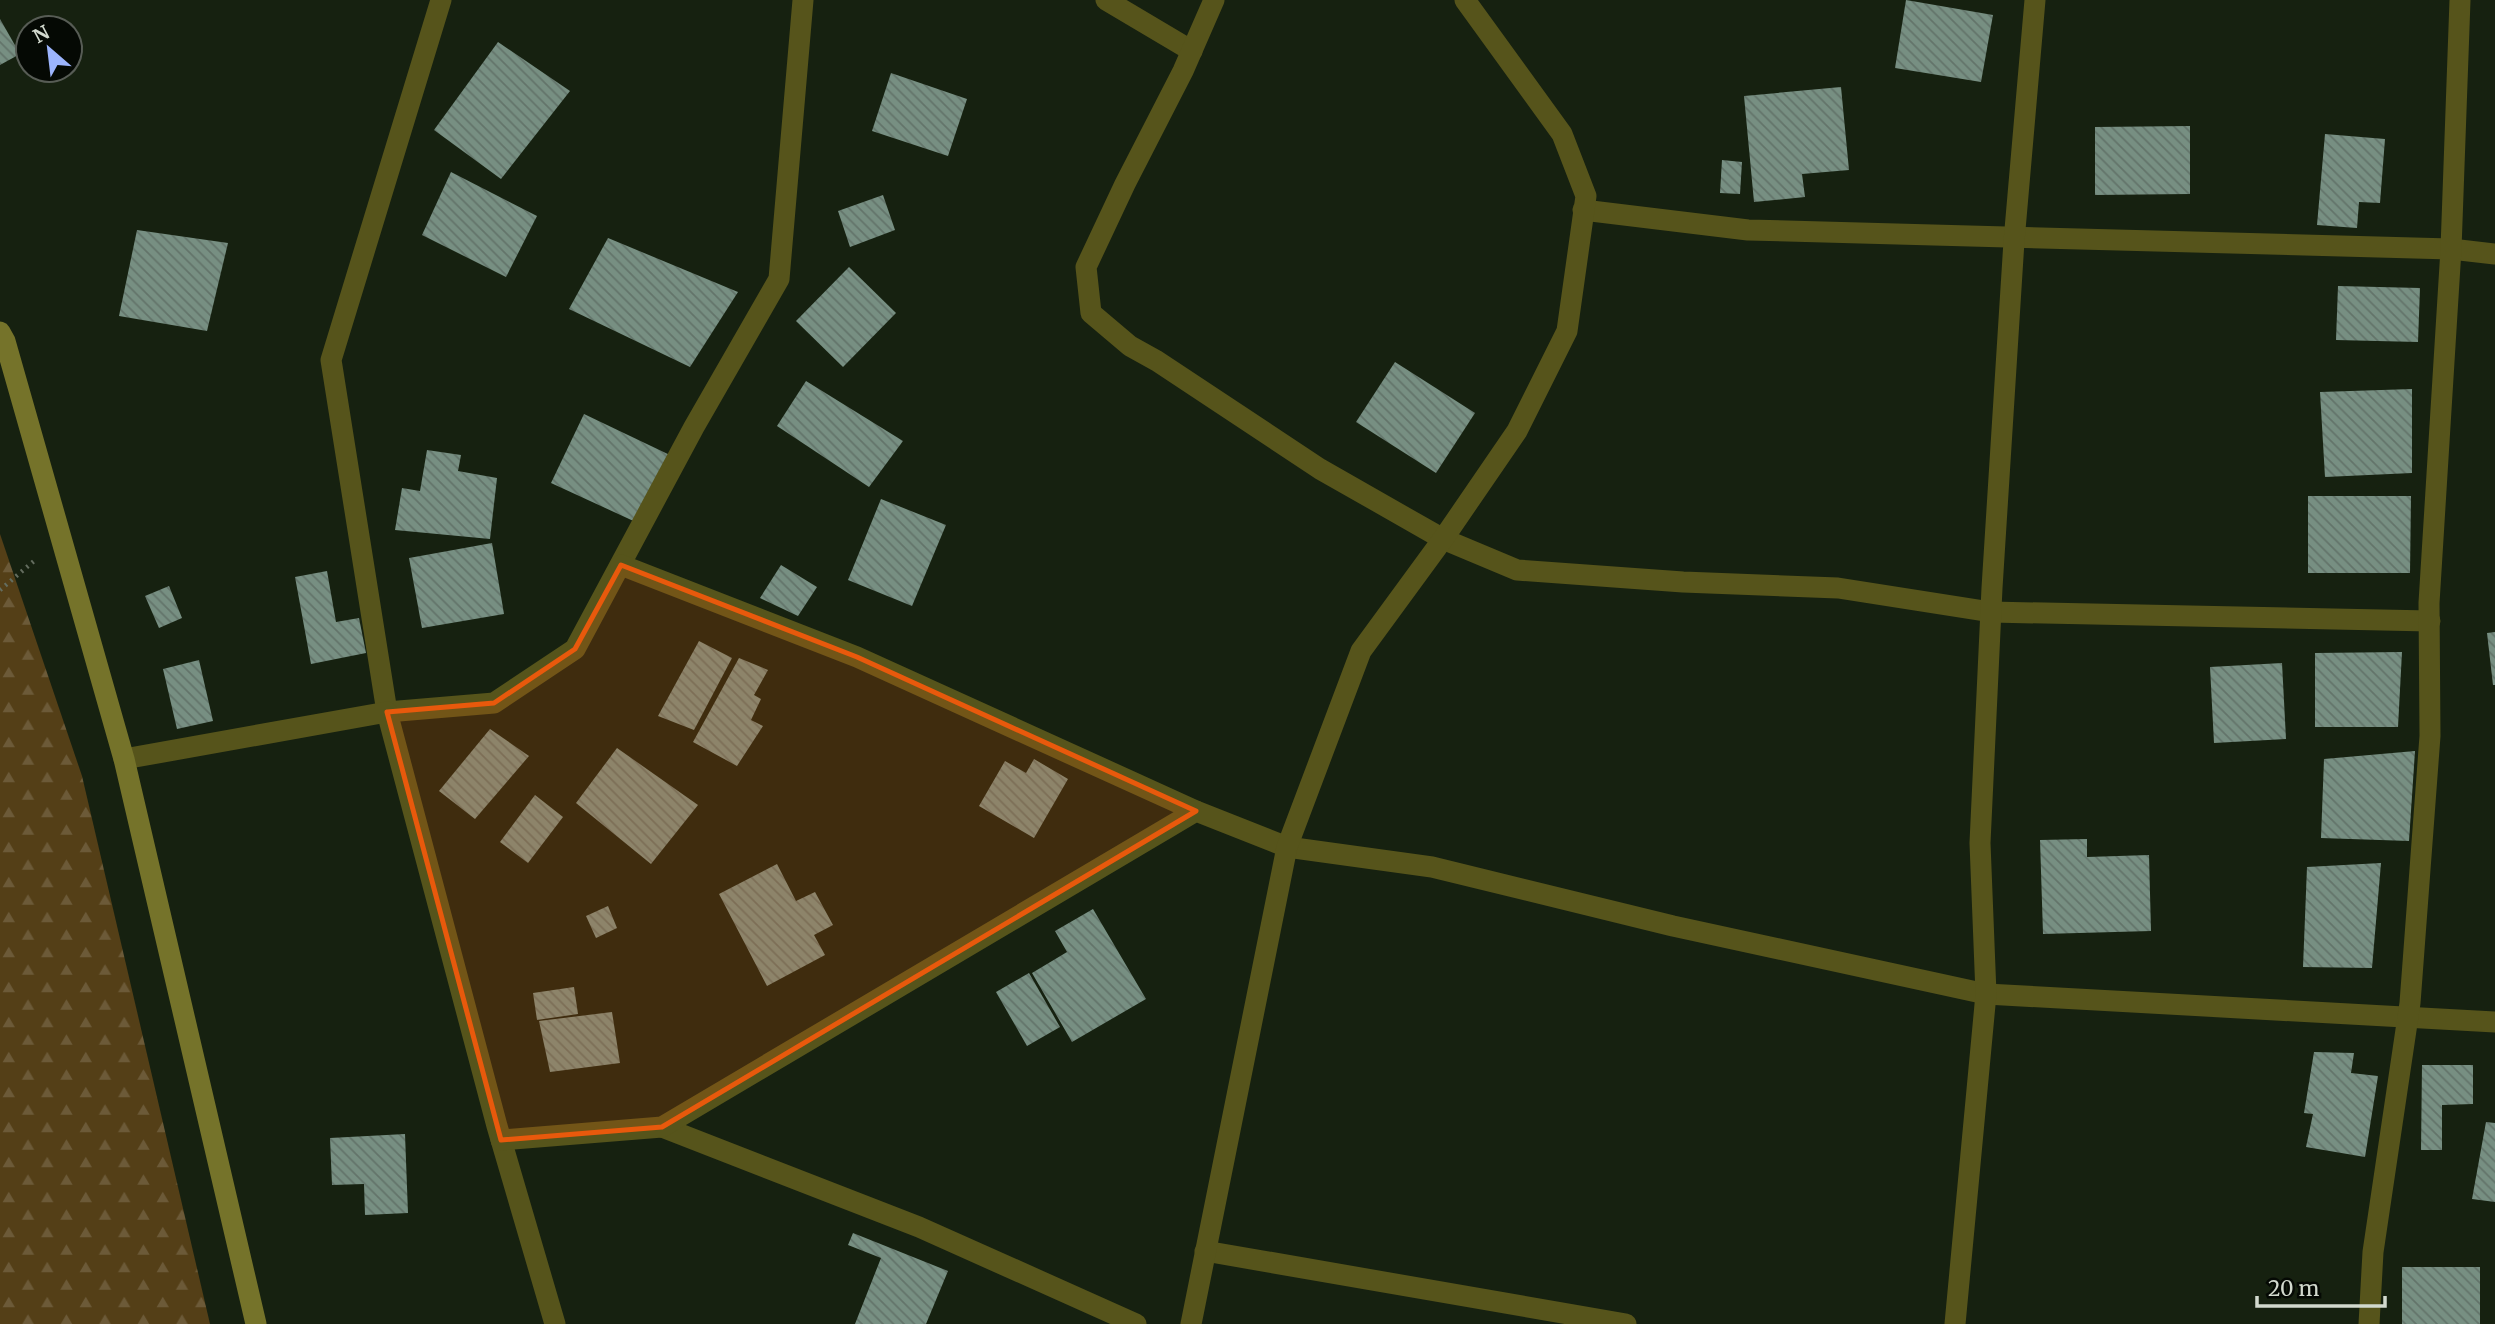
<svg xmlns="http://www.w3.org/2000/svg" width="2495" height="1324" viewBox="0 0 2495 1324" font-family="Merriweather,serif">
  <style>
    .forest { fill: url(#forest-firs) }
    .building { fill: url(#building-back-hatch) }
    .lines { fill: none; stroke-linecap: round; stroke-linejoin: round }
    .path { stroke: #646d5f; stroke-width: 4.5; stroke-dasharray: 2 5; stroke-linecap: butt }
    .street { stroke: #56541b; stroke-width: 21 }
    .secondary { stroke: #75732a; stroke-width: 21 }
    .marked { fill: #e8590c; fill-opacity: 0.2; stroke: #e8590c; stroke-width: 5; stroke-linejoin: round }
  </style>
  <defs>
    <pattern id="forest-firs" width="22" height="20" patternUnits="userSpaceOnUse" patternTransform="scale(1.75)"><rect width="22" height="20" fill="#543f17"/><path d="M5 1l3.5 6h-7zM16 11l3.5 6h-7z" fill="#6c5a38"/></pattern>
    <pattern id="building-back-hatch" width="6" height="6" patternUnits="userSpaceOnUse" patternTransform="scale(1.75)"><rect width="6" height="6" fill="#778f82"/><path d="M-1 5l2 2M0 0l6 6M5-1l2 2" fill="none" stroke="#63746a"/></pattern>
  </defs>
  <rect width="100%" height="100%" fill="#162110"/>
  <!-- forest -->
  <polygon class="forest" points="0,534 82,776 210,1324 0,1324"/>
  <!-- building -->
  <g class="building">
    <polygon points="1906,0 1993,15 1981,82 1895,68"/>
    <polygon points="0,19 20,54 0,65"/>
    <polygon points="498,42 570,91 501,179 434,130"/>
    <polygon points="891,73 967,99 948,156 872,131"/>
    <polygon points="1841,87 1849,170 1802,174 1805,197 1754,202 1744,96"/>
    <polygon points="2190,126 2190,194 2095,195 2095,127"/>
    <polygon points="2325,134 2385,139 2380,203 2359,202 2357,228 2317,225"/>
    <polygon points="1722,160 1742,162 1740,194 1720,193"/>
    <polygon points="451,172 537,216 506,277 422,235"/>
    <polygon points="883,195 895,230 850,247 838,211"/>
    <polygon points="137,230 228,243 207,331 119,316"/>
    <polygon points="608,238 738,292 690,367 569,309"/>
    <polygon points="849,267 896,313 843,367 796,321"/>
    <polygon points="2338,286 2420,288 2418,342 2336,340"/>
    <polygon points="1395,362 1475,413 1436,473 1356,422"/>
    <polygon points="806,381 903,441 869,487 777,426"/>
    <polygon points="2412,389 2412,473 2325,477 2320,392"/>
    <polygon points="584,414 672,456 640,524 551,483"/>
    <polygon points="427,450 461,455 458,471 497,478 490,539 395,530 402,488 420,491"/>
    <polygon points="2308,496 2411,496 2410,573 2308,573"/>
    <polygon points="881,499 946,525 912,606 848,580"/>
    <polygon points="492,543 504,614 422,628 409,558"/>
    <polygon points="781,565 817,587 798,616 760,598"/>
    <polygon points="327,571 336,622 359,618 366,653 311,664 295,577"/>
    <polygon points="169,586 182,618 159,628 145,596"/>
    <polygon points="2495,632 2495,685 2493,685 2487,633"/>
    <polygon points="699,641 732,658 694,730 658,716"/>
    <polygon points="2402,652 2398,727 2315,727 2315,653"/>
    <polygon points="739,658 768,670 754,695 761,699 751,720 763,726 737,766 693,742"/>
    <polygon points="199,660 213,721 177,729 163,669"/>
    <polygon points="2282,663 2286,739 2214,743 2210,667"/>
    <polygon points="490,729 529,756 475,819 439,791"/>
    <polygon points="617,748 698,805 651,864 576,803"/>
    <polygon points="2415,751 2409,841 2321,838 2324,759"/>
    <polygon points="1034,759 1068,779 1034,838 979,806 1005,761 1026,773"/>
    <polygon points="535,795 563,817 528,863 500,842"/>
    <polygon points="2087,839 2087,857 2149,855 2151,931 2043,934 2040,840"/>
    <polygon points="2381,863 2372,968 2303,967 2307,867"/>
    <polygon points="777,864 796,901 815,892 833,925 814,935 825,955 767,986 719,894"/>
    <polygon points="608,906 617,928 596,938 586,916"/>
    <polygon points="1093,909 1146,999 1072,1042 1032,973 1067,952 1055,931"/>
    <polygon points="1029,973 1060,1027 1027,1046 996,992"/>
    <polygon points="574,987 578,1014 537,1020 533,993"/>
    <polygon points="612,1012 620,1063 550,1072 539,1021"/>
    <polygon points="2314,1052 2354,1053 2351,1073 2378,1076 2365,1157 2306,1147 2313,1114 2304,1113"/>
    <polygon points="2422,1065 2473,1065 2473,1104 2442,1105 2442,1150 2421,1150"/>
    <polygon points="2486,1122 2495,1123 2495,1202 2472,1199"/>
    <polygon points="405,1134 408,1213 365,1215 364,1184 332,1185 330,1138"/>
    <polygon points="853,1233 948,1271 926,1324 855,1324 881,1258 848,1245"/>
    <rect x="2402" y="1267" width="78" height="57"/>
  </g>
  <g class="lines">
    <!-- path -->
    <polyline class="path" points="0,590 34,561"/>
    <!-- street -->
    <g class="street">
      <polyline points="441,0 331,360 387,712 494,703 575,649 694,427 779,279 803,0"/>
      <polyline points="1106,0 1192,51"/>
      <polyline points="1214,0 1183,71 1125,184 1086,267 1091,313 1130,346 1157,361 1320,469 1443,539 1517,570 1683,582 1838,588 1991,612 2430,621"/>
      <polyline points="1583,210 1748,230 2451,249 2495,254"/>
      <polyline points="621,565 857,657 1196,811"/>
      <polyline points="124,759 387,712 497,1126 555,1324"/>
      <polyline points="662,1127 919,1227 1136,1324"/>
      <polyline points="501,1140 662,1127 1196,811 1287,847 1432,867 1673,926 1986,994 2495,1022"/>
      <polyline points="1205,1251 1626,1324"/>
      <polyline points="1191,1324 1287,847 1361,651 1443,539 1517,431 1567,331 1586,196 1562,134 1465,0"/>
      <polyline points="1955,1324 1986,994 1980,843 1992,588 2014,241 2035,0"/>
      <polyline points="2369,1324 2373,1252 2410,1003 2430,736 2429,603 2451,249 2460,0"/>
    </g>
    <!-- secondary -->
    <polyline class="secondary" points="0,332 5,341 124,759 256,1324"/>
  </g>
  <!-- marked area -->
  <path class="marked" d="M621,565l236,92 339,154 -534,316 -161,13 -114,-428 107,-9 81,-54z"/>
  <!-- north arrow -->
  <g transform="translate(49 49) rotate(332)"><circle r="33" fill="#050904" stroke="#575c55" stroke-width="2"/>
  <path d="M0-5L12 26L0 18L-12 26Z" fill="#9cb4fd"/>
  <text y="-10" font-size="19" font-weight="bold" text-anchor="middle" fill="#d2d9ce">N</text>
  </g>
  <!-- scale -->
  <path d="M2257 1296v10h128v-10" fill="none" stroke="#d2d9ce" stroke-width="3.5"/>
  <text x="2268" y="1296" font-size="21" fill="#d2d9ce" stroke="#050904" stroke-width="5" paint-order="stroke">20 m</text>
</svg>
